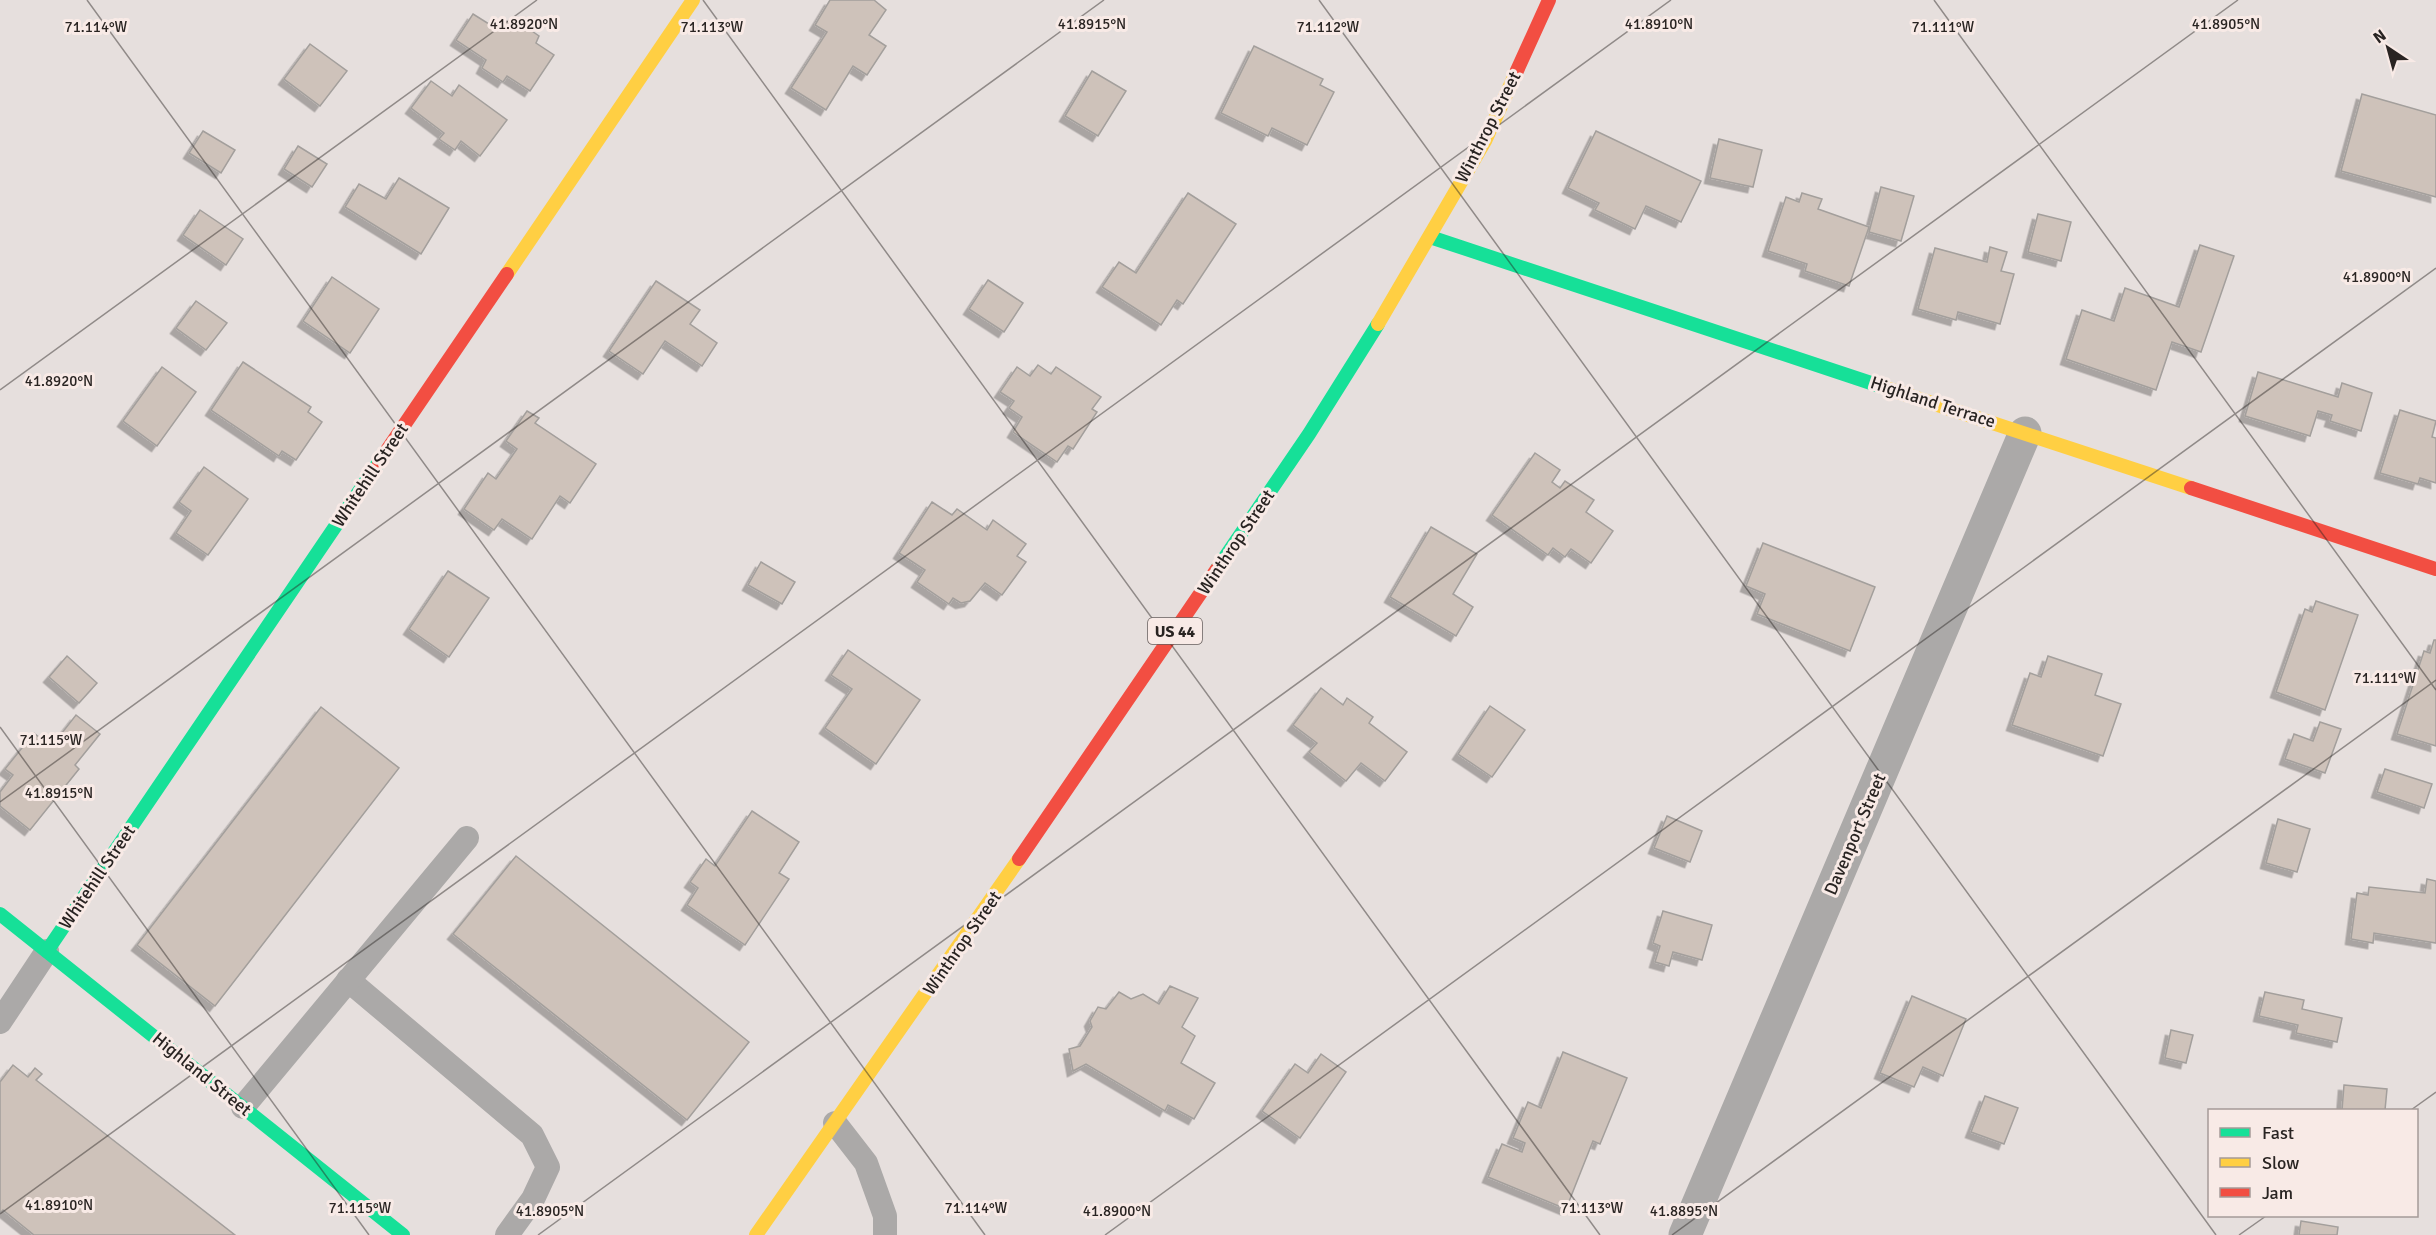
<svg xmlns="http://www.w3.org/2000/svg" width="2436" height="1235" viewBox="0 0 2436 1235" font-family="Signika,sans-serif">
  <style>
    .building { fill: #cec2ba; stroke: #a39f9c; stroke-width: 1.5; filter: url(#shadow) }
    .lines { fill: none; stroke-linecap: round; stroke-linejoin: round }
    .lane { stroke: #aba9a8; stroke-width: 24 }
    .street { stroke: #aba9a8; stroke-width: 33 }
    .fast { stroke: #16e098; stroke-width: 14 }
    .slow { stroke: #ffcf43; stroke-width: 14 }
    .jam { stroke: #f24e42; stroke-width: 14 }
    .ticks { fill: none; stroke: #292422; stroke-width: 1.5; stroke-opacity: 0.45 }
    .labels { text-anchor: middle; stroke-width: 6; stroke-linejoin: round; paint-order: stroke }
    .shield { fill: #f8eae6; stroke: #675f5d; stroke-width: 1.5 }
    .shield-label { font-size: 16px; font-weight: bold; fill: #292422 }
    .street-label { font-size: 18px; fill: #292422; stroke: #f8eae6 }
    .ticks-label { font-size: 15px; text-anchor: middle; fill: #292422; stroke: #f8eae6; stroke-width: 6; stroke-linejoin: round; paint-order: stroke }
  </style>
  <defs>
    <filter id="shadow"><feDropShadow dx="-5.5" dy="5.5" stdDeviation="0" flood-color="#0004"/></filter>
  </defs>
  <rect width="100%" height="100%" fill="#e6dfdd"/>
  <!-- building -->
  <g class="building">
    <polygon points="830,0 874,0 886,10 869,35 886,46 867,75 853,66 826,110 791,88 827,32 815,25"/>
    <polygon points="473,14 500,31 506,21 513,25 516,20 539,36 536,43 554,55 530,91 507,76 503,82 482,68 486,60 456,40"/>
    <polygon points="310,44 347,71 320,106 284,79"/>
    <polygon points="1254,46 1323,79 1320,85 1334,92 1307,145 1272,128 1268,136 1221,113"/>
    <polygon points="1092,71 1126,91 1098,136 1065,116"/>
    <polygon points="431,81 452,96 459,85 507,120 480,156 461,141 455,150 439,139 444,133 411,108"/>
    <polygon points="2362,94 2436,115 2436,197 2341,171"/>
    <polygon points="203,131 235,150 221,173 189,153"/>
    <polygon points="1596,131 1701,181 1681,222 1646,206 1635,229 1595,210 1599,203 1568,188"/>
    <polygon points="1719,139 1762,150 1753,187 1710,178"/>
    <polygon points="298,146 327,164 312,187 284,169"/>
    <polygon points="399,178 449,208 421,254 345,207 359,184 386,199"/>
    <polygon points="1881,187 1914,196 1901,241 1869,232"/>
    <polygon points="1188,193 1236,224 1183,304 1177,300 1161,325 1102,287 1119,262 1136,273"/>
    <polygon points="1802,193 1822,199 1818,209 1869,227 1849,286 1805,271 1807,264 1768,251 1786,197 1799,202"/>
    <polygon points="200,210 243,239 226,265 183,235"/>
    <polygon points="2038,214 2071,222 2061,261 2028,252"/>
    <polygon points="2200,245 2234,256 2201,352 2172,342 2156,390 2066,359 2082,310 2114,321 2125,288 2179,307"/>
    <polygon points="1990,247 2007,252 2001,271 2014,274 2000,324 1958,312 1956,320 1918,309 1935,248 1987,262"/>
    <polygon points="332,277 379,309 350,353 303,321"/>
    <polygon points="988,280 1023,303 1004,332 969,309"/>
    <polygon points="656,281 700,310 690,324 717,343 702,366 665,341 643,374 609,351"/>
    <polygon points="196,301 227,323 206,350 176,328"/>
    <polygon points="243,362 311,407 308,412 322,422 296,460 282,451 279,456 211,410"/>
    <polygon points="1038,365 1051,374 1056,367 1101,397 1092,409 1097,412 1073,449 1068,446 1057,462 1013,432 1022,417 1009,408 1014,401 1000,392 1017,367 1030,376"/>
    <polygon points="162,367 196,392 157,446 123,421"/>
    <polygon points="2258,372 2338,397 2342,383 2372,393 2361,431 2330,421 2332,415 2318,411 2310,436 2245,416"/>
    <polygon points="2400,410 2436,421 2432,437 2436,438 2436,483 2420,478 2418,484 2380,473"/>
    <polygon points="527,411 539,418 535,423 596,464 570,503 560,496 532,539 502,519 494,530 464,509 488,473 496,479 517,449 506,441"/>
    <polygon points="1535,453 1560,470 1552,482 1560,488 1565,481 1594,500 1586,512 1613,531 1591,563 1571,549 1565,557 1553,548 1548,555 1492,515"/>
    <polygon points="204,467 248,499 208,555 176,533 191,511 179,502"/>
    <polygon points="932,502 952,515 957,509 987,530 993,520 1026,544 1017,556 1026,562 1002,595 985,583 970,601 961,603 953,598 949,604 917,582 925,570 899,553"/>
    <polygon points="1431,527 1477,554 1453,594 1473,607 1456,636 1390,597"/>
    <polygon points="1763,543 1875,587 1850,651 1757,614 1765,594 1746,586"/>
    <polygon points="761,562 795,582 782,604 748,585"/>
    <polygon points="448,571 489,598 449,657 409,629"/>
    <polygon points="2316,601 2358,615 2325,710 2276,692 2305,609 2312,612"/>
    <polygon points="2434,640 2436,640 2436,746 2397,734 2424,651 2430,653"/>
    <polygon points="848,650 920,700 876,764 825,728 852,689 831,675"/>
    <polygon points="67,656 97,683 79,703 49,677"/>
    <polygon points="2048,656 2102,674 2095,695 2121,704 2103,756 2012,725 2030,673 2041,677"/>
    <polygon points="1321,688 1343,705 1347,698 1373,717 1369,723 1407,752 1385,781 1361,763 1346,781 1309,752 1317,743 1293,725"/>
    <polygon points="1490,706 1525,730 1492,777 1458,754"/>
    <polygon points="321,707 399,768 215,1006 137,945"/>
    <polygon points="76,715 100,734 75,765 79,769 30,830 0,806 0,792 13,775 5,769 34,733 51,747"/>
    <polygon points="2320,722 2341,729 2325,773 2285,759 2294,734 2313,741"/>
    <polygon points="2385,769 2432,784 2424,808 2377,792"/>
    <polygon points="752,811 799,842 779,873 789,879 745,945 687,905 698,888 690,882 706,859 715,866"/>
    <polygon points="1667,816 1702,831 1690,862 1654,848"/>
    <polygon points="2278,819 2310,829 2297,872 2266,863"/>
    <polygon points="516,856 749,1042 687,1120 453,934"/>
    <polygon points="2427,879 2436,881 2436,943 2374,933 2373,943 2351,939 2357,893 2368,895 2369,887 2425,893"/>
    <polygon points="1663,911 1712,925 1702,960 1673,952 1669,966 1655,962 1660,946 1653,943"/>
    <polygon points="1170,986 1198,998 1182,1027 1195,1036 1181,1063 1215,1083 1194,1119 1168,1105 1165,1111 1086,1064 1073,1071 1069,1049 1080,1046 1092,1027 1090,1021 1098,1007 1106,1009 1119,992 1131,999 1143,994 1159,1004"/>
    <polygon points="2265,992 2304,1000 2302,1009 2342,1018 2337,1042 2296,1033 2298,1025 2259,1016"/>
    <polygon points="1912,996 1966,1019 1943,1076 1923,1067 1914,1087 1880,1073"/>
    <polygon points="2171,1030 2193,1035 2186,1063 2165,1058"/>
    <polygon points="1563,1052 1627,1078 1600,1144 1593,1141 1566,1209 1488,1177 1502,1144 1522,1152 1525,1143 1513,1138 1528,1102 1541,1108"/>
    <polygon points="1321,1054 1346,1072 1300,1138 1262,1111 1295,1064 1308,1073"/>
    <polygon points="13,1065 28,1077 35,1068 42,1074 36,1080 235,1235 34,1235 3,1210 0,1213 0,1082"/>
    <polygon points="2344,1085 2387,1089 2385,1110 2342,1110"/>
    <polygon points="1985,1096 2018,1108 2004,1144 1971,1132"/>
    <polygon points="2301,1221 2338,1227 2337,1235 2299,1235"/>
  </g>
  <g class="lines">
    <!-- lane -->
    <g class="lane">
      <polyline points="348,980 532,1135 548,1167 533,1199 507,1235"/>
      <polyline points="0,1022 47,951"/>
      <polyline points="243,1107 467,838"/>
      <polyline points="835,1123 866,1163 885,1216 885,1235"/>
    </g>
    <!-- street -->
    <polyline class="street" points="1685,1235 2025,433"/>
    <!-- fast -->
    <g class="fast">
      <polyline points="1430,237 1886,388"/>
      <polyline points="1217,569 1309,434 1378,324"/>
      <polyline points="0,914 403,1235"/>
      <polyline points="47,951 379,462"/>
    </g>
    <!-- slow -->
    <g class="slow">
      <polyline points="507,274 693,0"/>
      <polyline points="1378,324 1485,141 1515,75"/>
      <polyline points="1886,388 2191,488"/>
      <polyline points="756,1235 1019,859"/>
    </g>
    <!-- jam -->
    <g class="jam">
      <polyline points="1515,75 1549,0"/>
      <polyline points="379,462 507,274"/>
      <polyline points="2191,488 2436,569"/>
      <polyline points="1019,859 1217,569"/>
    </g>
  </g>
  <!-- ticks -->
  <path class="ticks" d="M87,0l898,1235M703,0l897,1235M1319,0l897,1235M1934,0l502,690M0,390l537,-390M0,727l369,508M0,802l1104,-802M2411,1110l25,-18M0,1214l1671,-1214M538,1235l1700,-1235M1105,1235l1331,-967M1672,1235l764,-555M2239,1235l27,-19"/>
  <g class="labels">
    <!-- shield labels -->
    <rect class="shield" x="1148" y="618" width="54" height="26" rx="4.5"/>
    <g class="shield-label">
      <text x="1175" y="637">US 44</text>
    </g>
    <!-- street labels -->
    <g class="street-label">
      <text transform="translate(1488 127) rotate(-63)" y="6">Winthrop Street</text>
      <text transform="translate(1933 402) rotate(18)" y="6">Highland Terrace</text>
      <text transform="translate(370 475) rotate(-56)" y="6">Whitehill Street</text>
      <text transform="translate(1236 542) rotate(-56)" y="6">Winthrop Street</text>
      <text transform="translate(1855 834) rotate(-67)" y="6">Davenport Street</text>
      <text transform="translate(97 877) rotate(-56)" y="6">Whitehill Street</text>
      <text transform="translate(962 943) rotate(-55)" y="6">Winthrop Street</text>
      <text transform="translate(202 1074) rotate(39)" y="6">Highland Street</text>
    </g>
  </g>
  <g class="ticks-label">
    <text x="524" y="29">41.8920°N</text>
    <text x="1092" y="29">41.8915°N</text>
    <text x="1659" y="29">41.8910°N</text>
    <text x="2226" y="29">41.8905°N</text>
    <text x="96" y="32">71.114°W</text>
    <text x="712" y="32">71.113°W</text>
    <text x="1328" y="32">71.112°W</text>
    <text x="1943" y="32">71.111°W</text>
    <text x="2377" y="282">41.8900°N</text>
    <text x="59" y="386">41.8920°N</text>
    <text x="2385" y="683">71.111°W</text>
    <text x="51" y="745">71.115°W</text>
    <text x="59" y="798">41.8915°N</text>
    <text x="59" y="1210">41.8910°N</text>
    <text x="360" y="1213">71.115°W</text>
    <text x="976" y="1213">71.114°W</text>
    <text x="1592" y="1213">71.113°W</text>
    <text x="550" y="1216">41.8905°N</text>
    <text x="1117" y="1216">41.8900°N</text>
    <text x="1684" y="1216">41.8895°N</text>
  </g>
  <!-- legend -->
  <rect x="2208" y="1109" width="210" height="108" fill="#f8eae6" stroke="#a59b98" stroke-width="1.5"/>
  <rect x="2220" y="1128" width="30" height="9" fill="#16e098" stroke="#a59b98" stroke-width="1.5"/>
  <text x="2262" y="1139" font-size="18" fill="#292422">Fast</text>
  <rect x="2220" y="1158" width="30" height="9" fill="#ffcf43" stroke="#a59b98" stroke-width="1.5"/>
  <text x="2262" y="1169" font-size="18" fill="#292422">Slow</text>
  <rect x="2220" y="1188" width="30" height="9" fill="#f24e42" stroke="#a59b98" stroke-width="1.5"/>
  <text x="2262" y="1199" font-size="18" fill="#292422">Jam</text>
  <!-- north arrow -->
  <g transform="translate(2388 48) rotate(324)" stroke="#f8eae6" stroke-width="4.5" paint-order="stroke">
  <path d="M0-4.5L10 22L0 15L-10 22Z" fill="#292422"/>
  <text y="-9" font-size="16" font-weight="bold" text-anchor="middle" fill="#292422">N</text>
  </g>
</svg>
